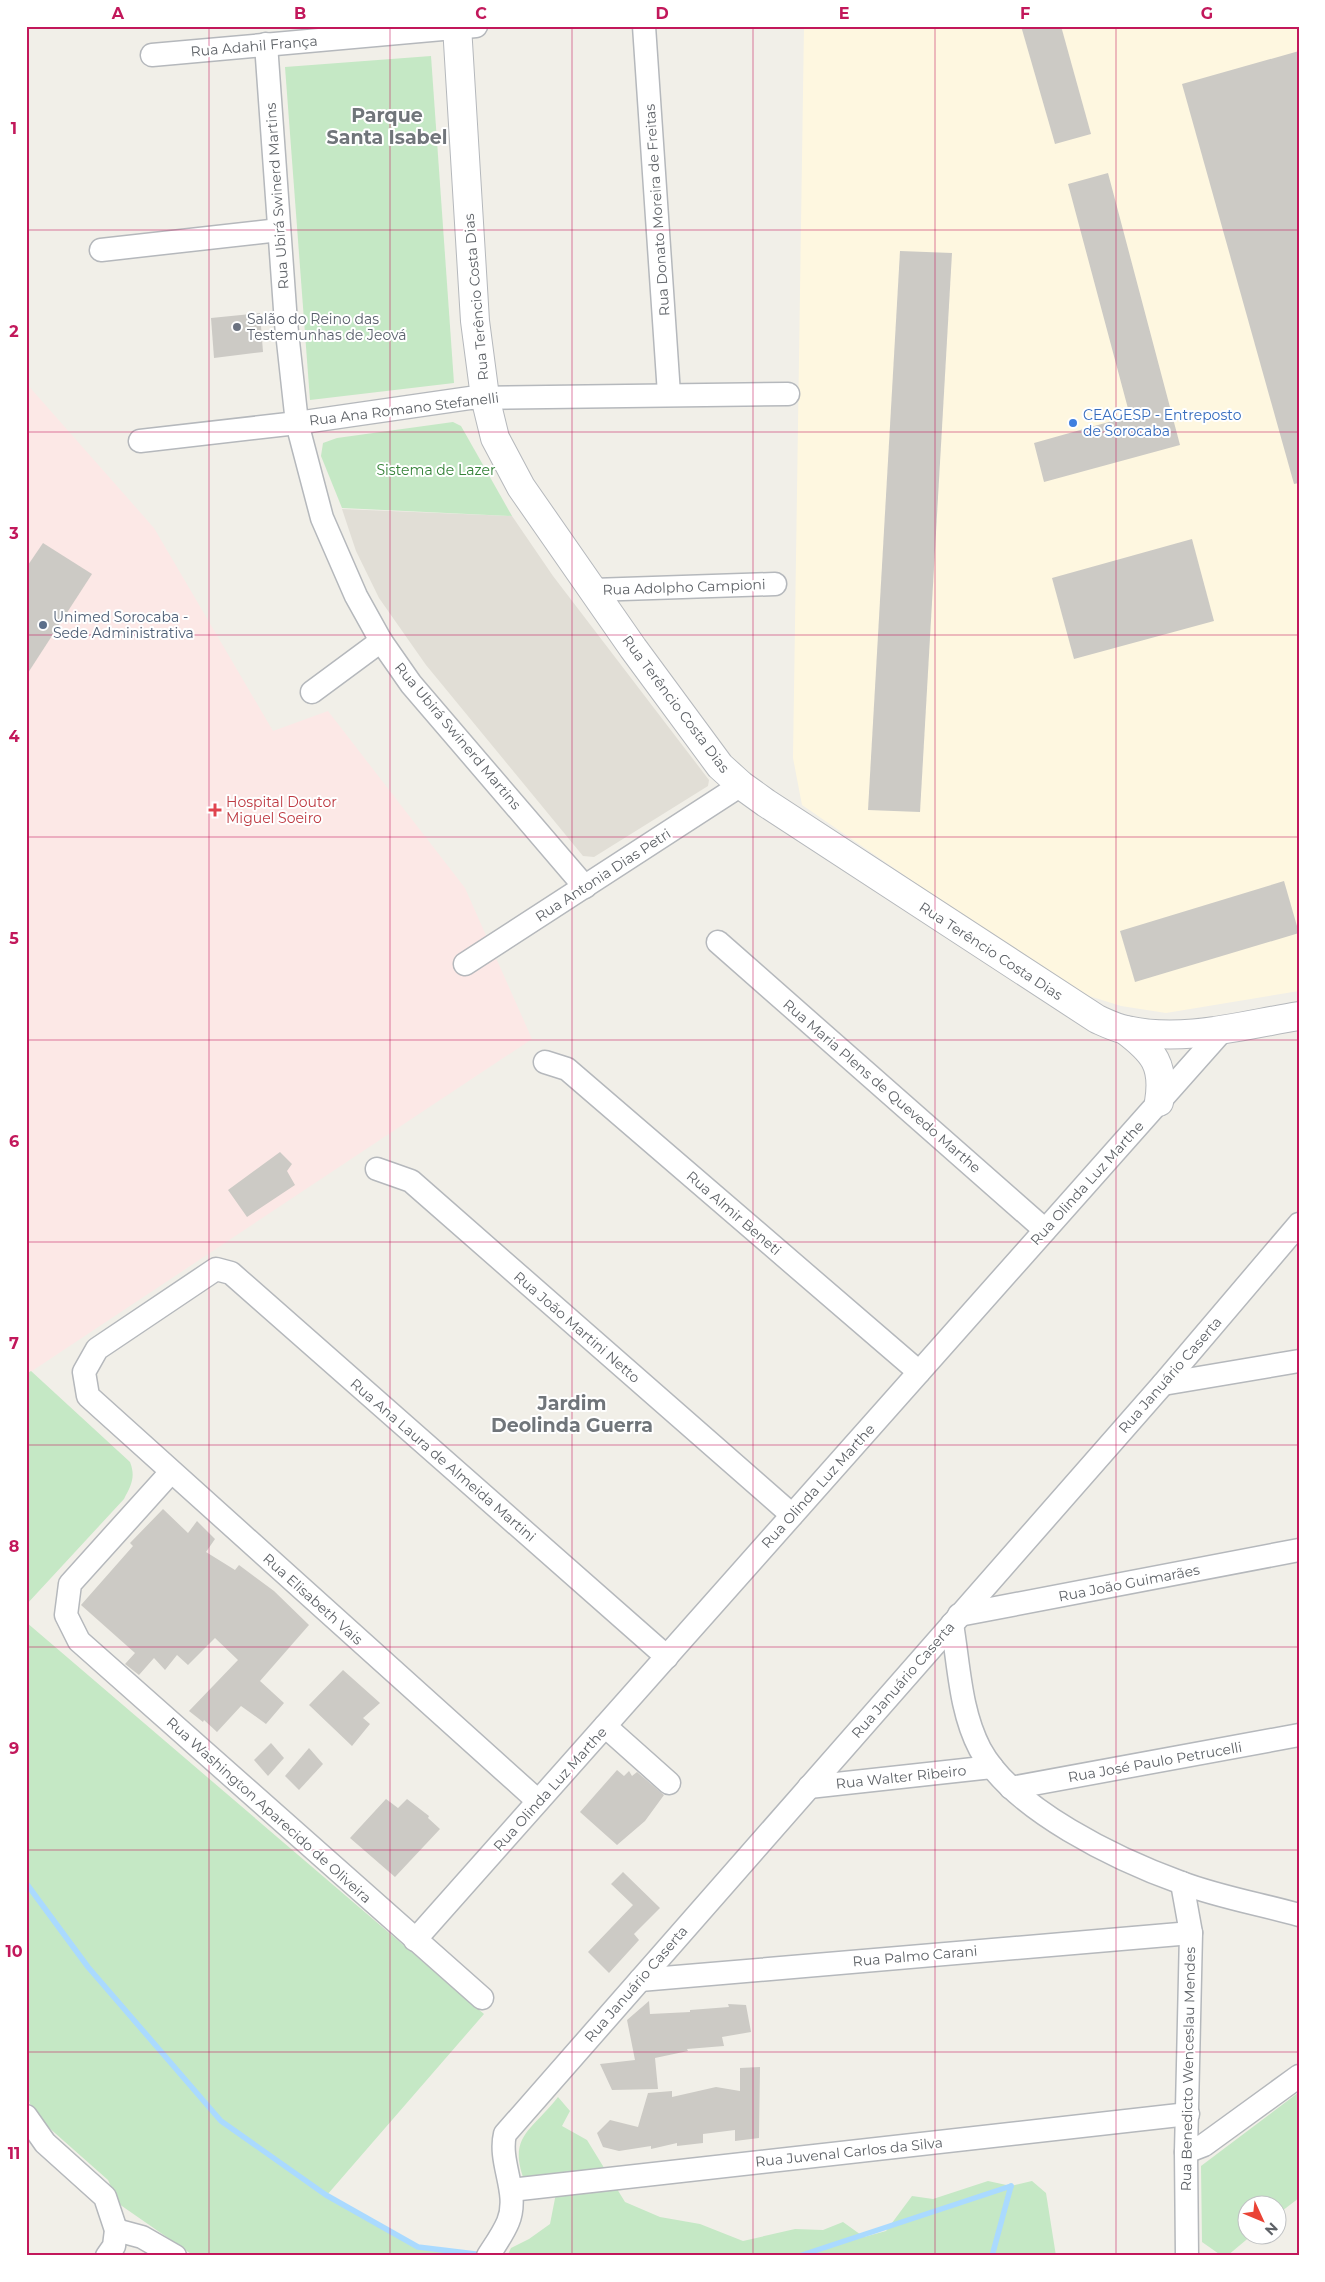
<svg xmlns="http://www.w3.org/2000/svg" width="1325" height="2282" viewBox="0 0 1325 2282" font-family="Montserrat,sans-serif">
  <style>
    .commercial { fill: #fef7e0 }
    .education { fill: #e1ded6 }
    .medical { fill: #fce8e6 }
    .green { fill: #c5e8c5 }
    .lines { fill: none; stroke-linecap: round; stroke-linejoin: round }
    .stream { stroke: #aadaff; stroke-width: 5.5 }
    .building { fill: #cccac5 }
    .minor-casing { stroke: #b5b8bc; stroke-width: 25 }
    .tertiary-casing { stroke: #b5b8bc; stroke-width: 30 }
    .minor { stroke: #fff; stroke-width: 22 }
    .tertiary { stroke: #fff; stroke-width: 28 }
    .grid { fill: none; stroke: #c2185b; stroke-width: 1; stroke-opacity: 0.55 }
    .worship-dot { fill: #6b7280; stroke: #fff; stroke-width: 2 }
    .shop-dot { fill: #3f7fe0; stroke: #fff; stroke-width: 2 }
    .service-dot { fill: #5c6f8a; stroke: #fff; stroke-width: 2 }
    .health-dot { fill: #e0444e; stroke: #fff; stroke-width: 2 }
    .labels { text-anchor: middle; stroke-width: 4; stroke-linejoin: round; paint-order: stroke }
    .street-label { font-size: 14px; fill: #5f6368; stroke: #fff }
    .worship-label { font-size: 14px; fill: #5b616d; stroke: #fff; text-anchor: start }
    .shop-label { font-size: 14px; fill: #366cbe; stroke: #fff; text-anchor: start }
    .park-label { font-size: 14px; fill: #348238; stroke: #fff }
    .service-label { font-size: 14px; fill: #4e5e75; stroke: #fff; text-anchor: start }
    .health-label { font-size: 14px; fill: #be3a42; stroke: #fff; text-anchor: start }
    .district-label { font-size: 19px; font-weight: bold; fill: #70757a; stroke: #fff }
    .neatline { fill: none; stroke: #c2185b; stroke-width: 2 }
    .grid-label { font-size: 16px; text-anchor: middle; font-weight: bold; fill: #c2185b }
  </style>
  <rect width="100%" height="100%" fill="#f1efe8"/>
  <!-- commercial -->
  <polygon class="commercial" points="804,26 1299,26 1299,991 1166,1013 1121,1006 1073,991 802,805 793,758"/>
  <!-- education -->
  <polygon class="education" points="342,509 512,516 553,576 709,780 708,786 594,857 583,856 426,665 379,598 356,551"/>
  <!-- medical -->
  <polygon class="medical" points="26,383 154,528 273,731 328,711 465,888 532,1039 26,1375"/>
  <!-- green -->
  <g class="green">
    <polygon points="431,56 454,383 310,400 285,67"/>
    <polygon points="453,422 461,426 512,516 342,508 321,456 323,443 337,438"/>
    <path d="M31,1371l99,91c6,15 1,24 -6,37l-98,106v-231z"/>
    <polygon points="26,1622 484,2014 327,2195 418,2247 465,2253 463,2256 194,2256 119,2204 108,2180 47,2126 30,2104 26,2089"/>
    <polygon points="1299,2092 1299,2198 1278,2214 1278,2204 1248,2204 1248,2234 1252,2235 1227,2256 1222,2256 1202,2242 1201,2166"/>
    <path d="M558,2097l12,14 -8,15 25,14 38,62 35,15 40,7 43,17 52,-12 28,1 20,-8 21,15 22,-6 26,-35 21,3 55,-18 23,5 21,-5 14,12 10,63h-549l4,-8 18,-9 21,-15 8,-41 -32,2c-20,-49 5,-53 32,-88z"/>
  </g>
  <g class="lines">
    <!-- stream -->
    <g class="stream">
      <polyline points="26,1883 88,1967 221,2121 326,2195 418,2247 484,2255"/>
      <polyline points="799,2256 1011,2186"/>
      <polyline points="992,2256 1011,2186"/>
    </g>
  </g>
  <!-- building -->
  <g class="building">
    <polygon points="1021,26 1061,26 1091,134 1055,144"/>
    <polygon points="1299,51 1299,483 1294,484 1182,84"/>
    <polygon points="1108,173 1180,445 1044,482 1034,443 1130,416 1068,184"/>
    <polygon points="900,251 952,253 920,812 868,810"/>
    <polygon points="260,313 263,352 214,358 211,318"/>
    <polygon points="1192,539 1214,621 1074,659 1052,578"/>
    <polygon points="43,543 92,574 26,676 26,568"/>
    <polygon points="1284,881 1299,933 1135,982 1120,931"/>
    <polygon points="280,1152 292,1164 287,1171 295,1185 247,1217 228,1190"/>
    <polygon points="163,1509 188,1533 197,1521 215,1539 206,1552 235,1570 239,1565 274,1591 309,1625 260,1681 284,1703 266,1724 241,1706 217,1732 204,1720 203,1722 189,1711 238,1660 215,1638 188,1665 177,1655 165,1670 154,1658 139,1675 125,1664 135,1653 81,1605 133,1546 130,1543"/>
    <polygon points="343,1670 380,1703 363,1718 370,1724 352,1746 309,1705"/>
    <polygon points="271,1743 284,1758 268,1776 254,1760"/>
    <polygon points="309,1748 323,1764 299,1790 285,1776"/>
    <polygon points="617,1770 624,1776 629,1771 632,1776 637,1772 664,1795 645,1821 617,1845 580,1812"/>
    <polygon points="386,1799 398,1808 407,1799 429,1816 428,1818 440,1829 395,1877 350,1838"/>
    <polygon points="623,1872 660,1908 634,1934 639,1940 609,1973 588,1952 633,1905 611,1884"/>
    <polygon points="649,2001 650,2014 690,2012 690,2010 729,2007 728,2004 746,2005 751,2032 722,2037 724,2046 687,2049 688,2051 655,2058 658,2089 612,2090 600,2064 635,2060 627,2020"/>
    <polygon points="760,2067 759,2138 735,2141 735,2130 703,2134 703,2143 677,2146 677,2143 651,2149 651,2146 619,2151 603,2147 597,2133 610,2120 638,2127 648,2093 672,2091 672,2097 716,2087 740,2091 740,2068"/>
  </g>
  <g class="lines">
    <!-- minor casing -->
    <g class="minor-casing">
      <g id="minor">
        <polyline points="644,26 669,394"/>
        <polyline points="266,44 286,323 297,423 322,518 356,596 381,641 411,684 585,887"/>
        <polyline points="152,55 476,26"/>
        <polyline points="101,250 279,230"/>
        <polyline points="140,441 297,423 470,398 788,394"/>
        <polyline points="593,590 775,584"/>
        <polyline points="312,692 381,641"/>
        <polyline points="718,942 1045,1230"/>
        <polyline points="465,964 741,785"/>
        <polyline points="545,1062 567,1069 919,1372"/>
        <polyline points="377,1169 411,1181 792,1515"/>
        <polyline points="1163,1384 1299,1361"/>
        <polyline points="171,1472 70,1584 66,1615 79,1641 482,1998"/>
        <polyline points="959,1615 1299,1550"/>
        <path d="M952,1624c7,41 8,87 28,125 33,61 138,111 202,134 37,14 78,21 117,32"/>
        <polyline points="605,1726 669,1783"/>
        <polyline points="809,1787 992,1767"/>
        <polyline points="1011,1788 1299,1735"/>
        <polyline points="538,1801 88,1396 84,1372 97,1349 216,1269 231,1273 667,1657"/>
        <polyline points="1182,1883 1191,1933 1186,2152 1187,2256"/>
        <polyline points="415,1940 1222,1031"/>
        <polyline points="640,1980 1191,1933"/>
        <polyline points="26,2116 45,2143 105,2197 116,2230 114,2246 107,2256"/>
        <polyline points="1186,2152 1204,2145 1299,2076"/>
        <polyline points="511,2190 1188,2114"/>
        <polyline points="116,2230 142,2237 175,2256"/>
        <path d="M488,2256c7,-11 15,-22 20,-34 12,-29 -10,-59 -3,-88l658,-750 136,-160"/>
      </g>
    </g>
    <!-- tertiary casing -->
    <g class="tertiary-casing">
      <g id="tertiary">
        <path d="M457,26l18,295 10,76 10,41 26,49 112,161 87,118 21,19 25,18 331,216c9,4 19,9 29,11 58,13 116,-5 173,-14"/>
        <path d="M1125,1030c29,22 40,35 34,72"/>
      </g>
    </g>
    <!-- minor -->
    <use href="#minor" class="minor"/>
    <!-- tertiary -->
    <use href="#tertiary" class="tertiary"/>
  </g>
  <!-- grid -->
  <path class="grid" d="M209,26v2230M390,26v2230M572,26v2230M753,26v2230M935,26v2230M1116,26v2230M26,230h1273M26,432h1273M26,635h1273M26,837h1273M26,1040h1273M26,1242h1273M26,1445h1273M26,1647h1273M26,1850h1273M26,2052h1273"/>
  <!-- markers -->
  <circle class="worship-dot" cx="237" cy="327" r="5"/>
  <circle class="shop-dot" cx="1073" cy="423" r="5"/>
  <circle class="service-dot" cx="43" cy="625" r="5"/>
  <path class="health-dot" d="M212.5 802.5h5v5h5v5h-5v5h-5v-5h-5v-5h5z"/>
  <g class="labels">
    <!-- street labels -->
    <g class="street-label">
      <text transform="translate(254 46) rotate(-5)" y="5">Rua Adahil França</text>
      <text transform="translate(277 196) rotate(-94)" y="5">Rua Ubirá Swinerd Martins</text>
      <text transform="translate(657 210) rotate(-94)" y="5">Rua Donato Moreira de Freitas</text>
      <text transform="translate(476 297) rotate(-95)" y="5">Rua Terêncio Costa Dias</text>
      <text transform="translate(404 409) rotate(-7)" y="5">Rua Ana Romano Stefanelli</text>
      <text transform="translate(684 587) rotate(-2)" y="5">Rua Adolpho Campioni</text>
      <text transform="translate(676 704) rotate(53)" y="5">Rua Terêncio Costa Dias</text>
      <text transform="translate(458 736) rotate(50)" y="5">Rua Ubirá Swinerd Martins</text>
      <text transform="translate(603 875) rotate(-33)" y="5">Rua Antonia Dias Petri</text>
      <text transform="translate(991 951) rotate(33)" y="5">Rua Terêncio Costa Dias</text>
      <text transform="translate(882 1086) rotate(41)" y="5">Rua Maria Plens de Quevedo Marthe</text>
      <text transform="translate(1087 1183) rotate(-48)" y="5">Rua Olinda Luz Marthe</text>
      <text transform="translate(734 1213) rotate(41)" y="5">Rua Almir Beneti</text>
      <text transform="translate(577 1327) rotate(41)" y="5">Rua João Martini Netto</text>
      <text transform="translate(1170 1375) rotate(-49)" y="5">Rua Januário Caserta</text>
      <text transform="translate(443 1460) rotate(41)" y="5">Rua Ana Laura de Almeida Martini</text>
      <text transform="translate(818 1486) rotate(-48)" y="5">Rua Olinda Luz Marthe</text>
      <text transform="translate(1129 1583) rotate(-11)" y="5">Rua João Guimarães</text>
      <text transform="translate(313 1599) rotate(42)" y="5">Rua Elisabeth Vais</text>
      <text transform="translate(903 1680) rotate(-49)" y="5">Rua Januário Caserta</text>
      <text transform="translate(1155 1762) rotate(-10)" y="5">Rua José Paulo Petrucelli</text>
      <text transform="translate(901 1777) rotate(-6)" y="5">Rua Walter Ribeiro</text>
      <text transform="translate(550 1789) rotate(-48)" y="5">Rua Olinda Luz Marthe</text>
      <text transform="translate(269 1810) rotate(42)" y="5">Rua Washington Aparecido de Oliveira</text>
      <text transform="translate(915 1956) rotate(-5)" y="5">Rua Palmo Carani</text>
      <text transform="translate(636 1984) rotate(-49)" y="5">Rua Januário Caserta</text>
      <text transform="translate(1188 2069) rotate(-89)" y="5">Rua Benedicto Wenceslau Mendes</text>
      <text transform="translate(849 2152) rotate(-6)" y="5">Rua Juvenal Carlos da Silva</text>
    </g>
    <!-- worship labels -->
    <g class="worship-label">
      <text x="247" y="324">Salão do Reino das<tspan x="247" dy="16">Testemunhas de Jeová</tspan></text>
    </g>
    <!-- shop labels -->
    <g class="shop-label">
      <text x="1083" y="420">CEAGESP - Entreposto<tspan x="1083" dy="16">de Sorocaba</tspan></text>
    </g>
    <!-- park labels -->
    <g class="park-label">
      <text x="436" y="475">Sistema de Lazer</text>
    </g>
    <!-- service labels -->
    <g class="service-label">
      <text x="53" y="622">Unimed Sorocaba -<tspan x="53" dy="16">Sede Administrativa</tspan></text>
    </g>
    <!-- health labels -->
    <g class="health-label">
      <text x="226" y="807">Hospital Doutor<tspan x="226" dy="16">Miguel Soeiro</tspan></text>
    </g>
    <!-- district labels -->
    <g class="district-label">
      <text x="387" y="122">Parque<tspan x="387" dy="22">Santa Isabel</tspan></text>
      <text x="572" y="1410">Jardim<tspan x="572" dy="22">Deolinda Guerra</tspan></text>
    </g>
  </g>
  <!-- border -->
  <rect width="1325" height="2282" fill="none" stroke="#ffffff" stroke-width="55"/>
  <!-- north arrow -->
  <g transform="translate(1262 2220) rotate(134)"><circle r="24" fill="#ffffff" stroke="#bfc1c3"/>
  <path d="M0-4L9 19L0 12L-9 19Z" fill="#ea4335"/>
  <text y="-8" font-size="14" font-weight="bold" text-anchor="middle" fill="#5f6368">N</text>
  </g>
  <rect x="28" y="28" width="1270" height="2226" class="neatline"/>
  <g class="grid-label">
    <text x="118" y="19">A</text>
    <text x="300" y="19">B</text>
    <text x="481" y="19">C</text>
    <text x="662" y="19">D</text>
    <text x="844" y="19">E</text>
    <text x="1025" y="19">F</text>
    <text x="1207" y="19">G</text>
    <text x="14" y="134">1</text>
    <text x="14" y="337">2</text>
    <text x="14" y="539">3</text>
    <text x="14" y="742">4</text>
    <text x="14" y="944">5</text>
    <text x="14" y="1147">6</text>
    <text x="14" y="1349">7</text>
    <text x="14" y="1552">8</text>
    <text x="14" y="1754">9</text>
    <text x="14" y="1957">10</text>
    <text x="14" y="2159">11</text>
  </g>
</svg>
